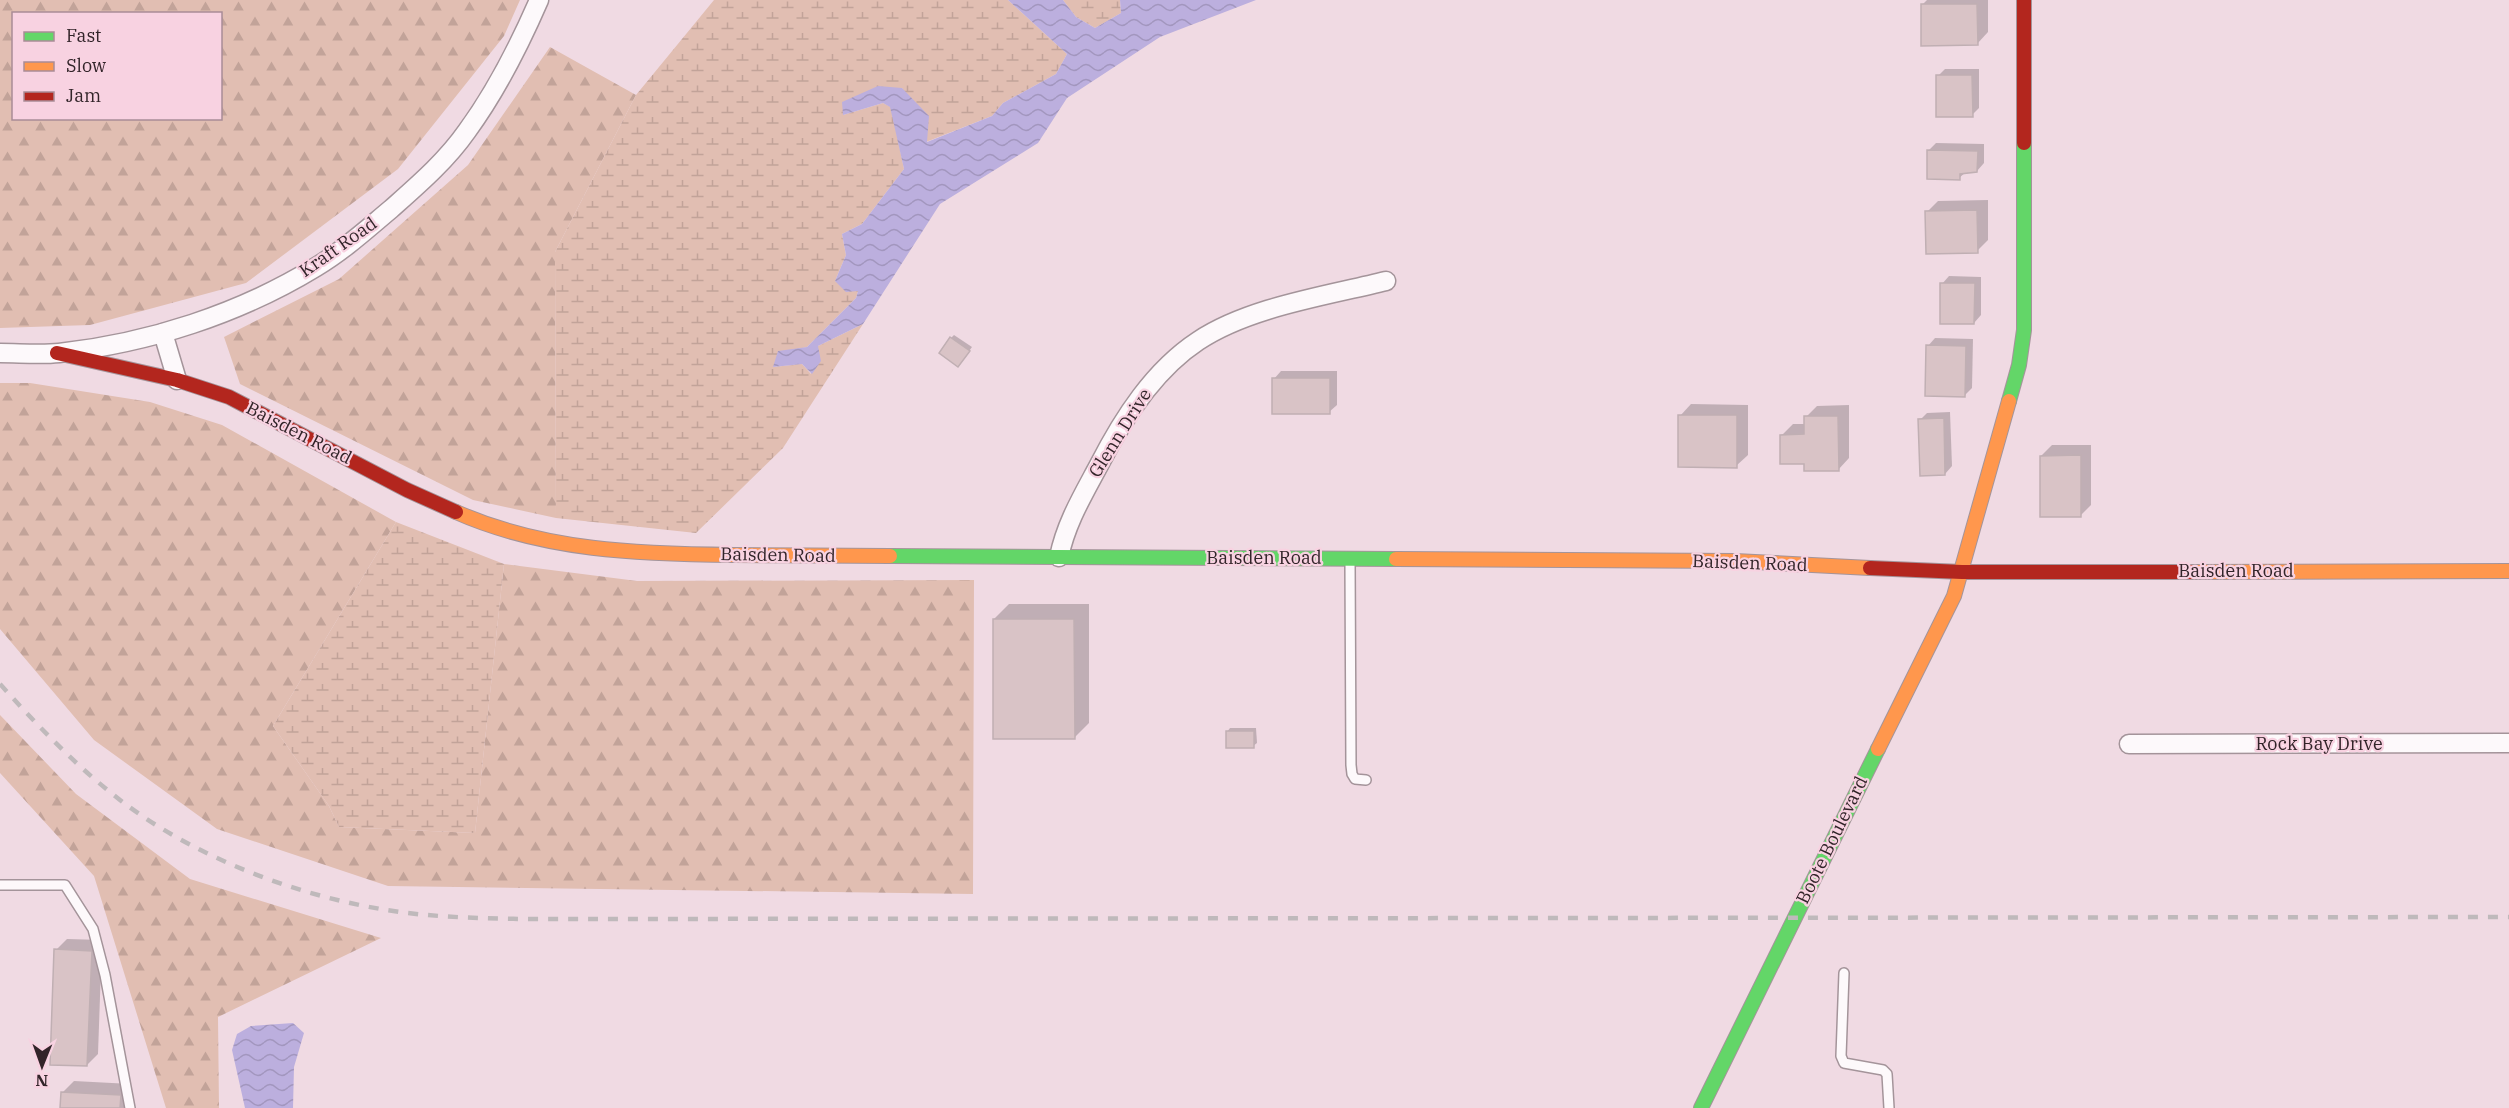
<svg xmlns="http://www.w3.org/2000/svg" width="2509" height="1108" viewBox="0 0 2509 1108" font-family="'IBM Plex Serif',serif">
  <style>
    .forest { fill: url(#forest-firs); fill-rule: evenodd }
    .wetland { fill: url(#wetland-marsh) }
    .water { fill: url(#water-waves) }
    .shadow { fill: #0003 }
    .building { fill: #d9c3c6; stroke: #c0afb3; stroke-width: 1.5 }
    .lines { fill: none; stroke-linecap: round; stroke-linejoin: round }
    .lane-casing { stroke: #a4949a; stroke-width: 12 }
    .street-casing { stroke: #a4949a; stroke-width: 21 }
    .fast-casing { stroke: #a4949a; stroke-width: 16 }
    .slow-casing { stroke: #a4949a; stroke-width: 16 }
    .jam-casing { stroke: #a4949a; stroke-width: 16 }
    .lane { stroke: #fdf9fb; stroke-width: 9 }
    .street { stroke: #fdf9fb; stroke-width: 18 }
    .fast { stroke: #63d668; stroke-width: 14 }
    .slow { stroke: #ff974d; stroke-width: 14 }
    .jam { stroke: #b3261e; stroke-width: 14 }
    .rail { stroke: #bfb9bb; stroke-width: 4.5; stroke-dasharray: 10 10; stroke-linecap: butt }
    .labels { text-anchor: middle; stroke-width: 4.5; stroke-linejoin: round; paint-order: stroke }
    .street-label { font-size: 18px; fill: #322429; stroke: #f8d2e1 }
  </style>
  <defs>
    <pattern id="forest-firs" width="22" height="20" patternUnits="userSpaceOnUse" patternTransform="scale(1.5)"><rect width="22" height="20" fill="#e1beb2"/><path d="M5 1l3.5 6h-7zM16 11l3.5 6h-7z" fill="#c2a399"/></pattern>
    <pattern id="wetland-marsh" width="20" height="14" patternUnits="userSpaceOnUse" patternTransform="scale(1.5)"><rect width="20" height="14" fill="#e1beb2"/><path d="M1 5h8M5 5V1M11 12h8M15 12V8" fill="none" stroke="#c2a399"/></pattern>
    <pattern id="water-waves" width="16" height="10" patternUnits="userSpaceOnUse" patternTransform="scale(1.5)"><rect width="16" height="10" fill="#bcafde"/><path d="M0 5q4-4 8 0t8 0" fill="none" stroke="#a296be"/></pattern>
  </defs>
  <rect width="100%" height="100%" fill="#f0dae3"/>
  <!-- forest -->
  <g class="forest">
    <path d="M0,0h520l-16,36 -106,133 -152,114 -156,42 -90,3zM14,14h206v104h-206z"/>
    <polygon points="550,47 636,95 555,252 556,518 473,500 240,384 224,337 339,279 468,165"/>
    <polygon points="0,383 30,383 150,402 222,425 396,522 273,726 329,806 339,827 475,833 504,564 637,581 974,580 973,894 388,886 217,829 94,740 0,629"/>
    <polygon points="0,715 76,794 190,879 381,938 218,1017 219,1108 166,1108 94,876 0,773"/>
  </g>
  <!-- wetland -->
  <g class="wetland">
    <polygon points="714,0 1008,0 1067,54 1056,74 1003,103 992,116 926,142 902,88 843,102 843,115 883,103 891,107 904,169 862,224 842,234 846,255 835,281 858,291 856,298 807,347 789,351 773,367 802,364 811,374 818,346 863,324 783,448 696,533 556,518 555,252 636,95"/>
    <polygon points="1063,0 1120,0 1121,13 1095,28 1076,17"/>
    <polygon points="396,522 504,564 475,833 339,827 329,806 273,726"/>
  </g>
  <!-- water -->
  <g class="water">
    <polygon points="1008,0 1063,0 1076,17 1095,28 1121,13 1120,0 1256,0 1160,37 1067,98 1038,143 940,204 863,324 818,346 821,361 812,374 802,364 773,367 778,351 807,347 856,298 858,291 846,292 835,281 846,255 842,234 862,224 904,169 890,107 883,103 843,115 842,102 878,86 902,88 929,116 927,142 992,116 1003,103 1056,74 1067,54"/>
    <polygon points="293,1023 304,1033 294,1067 293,1108 245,1108 232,1050 237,1034 251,1026"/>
  </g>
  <!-- shadow -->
  <g class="shadow">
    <polygon points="1927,0 1988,0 1988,32 1977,44 1922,5"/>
    <polygon points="1945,69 1979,69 1979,108 1972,115 1938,76"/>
    <polygon points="1936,143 1984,144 1984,163 1977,171 1966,172 1959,178 1929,150"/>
    <polygon points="1988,200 1988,240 1977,251 1927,212 1938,201"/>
    <polygon points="1949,276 1981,277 1981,315 1974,323 1942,284"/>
    <polygon points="954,335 972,347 961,362 951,338"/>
    <polygon points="1935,338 1973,339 1972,388 1965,395 1928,346"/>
    <polygon points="1281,371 1337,371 1337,405 1329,412 1274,379"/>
    <polygon points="1691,404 1748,405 1748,455 1736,466 1680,416"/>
    <polygon points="1849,405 1849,458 1838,470 1805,463 1782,435 1793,424 1806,424 1806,417 1817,406"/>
    <polygon points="1950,412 1952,466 1945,474 1920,420 1927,413"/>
    <polygon points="2052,445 2091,445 2091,505 2080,516 2041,456"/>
    <polygon points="1009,604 1089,604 1089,723 1074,738 994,619"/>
    <polygon points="1230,728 1256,728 1257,743 1253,746 1227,732"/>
    <polygon points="67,939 102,940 98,1054 87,1065 56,950"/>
    <polygon points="74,1081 131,1084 130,1108 62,1108 62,1093"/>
  </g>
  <!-- building -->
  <g class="building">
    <polygon points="1921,4 1977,4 1978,45 1921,46"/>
    <polygon points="1936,75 1972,75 1973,117 1936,117"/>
    <polygon points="1927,150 1978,151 1977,172 1960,174 1960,180 1927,179"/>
    <polygon points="1977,210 1978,253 1926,254 1925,211"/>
    <polygon points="1940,283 1975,283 1974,324 1940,324"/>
    <polygon points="950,337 970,351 958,367 939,353"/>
    <polygon points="1926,345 1966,346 1965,397 1925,396"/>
    <rect x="1272" y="378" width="58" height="36"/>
    <polygon points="1678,415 1737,415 1737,468 1678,467"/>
    <polygon points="1804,416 1838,416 1839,471 1804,471 1804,464 1780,464 1780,435 1804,434"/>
    <polygon points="1944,418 1945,475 1920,476 1918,419"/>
    <polygon points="2081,455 2081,517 2040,517 2040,456"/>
    <polygon points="993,619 1074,619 1075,739 993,739"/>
    <rect x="1226" y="731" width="28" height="17"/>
    <polygon points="54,949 92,951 87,1066 50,1065"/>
    <polygon points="61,1092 121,1095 120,1108 60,1108"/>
  </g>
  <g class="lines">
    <!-- lane casing -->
    <g class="lane-casing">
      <g id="lane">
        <polyline points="1350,561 1351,765 1352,774 1355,779 1366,780"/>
        <polyline points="0,885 65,885 93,929 105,975 130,1108"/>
        <polyline points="1844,973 1841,1056 1844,1063 1883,1070 1887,1074 1889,1108"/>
      </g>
    </g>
    <!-- street casing -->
    <g class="street-casing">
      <g id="street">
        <polyline points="163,333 177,380"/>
        <path d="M0,353c19,0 40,2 59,0 90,-10 180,-39 257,-86 27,-16 51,-38 75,-58 27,-24 55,-48 76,-78 30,-41 52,-85 72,-131"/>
        <path d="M1059,557c7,-34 24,-62 40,-92 24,-47 55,-95 99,-124 51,-34 128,-45 188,-60"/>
        <polyline points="2129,744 2509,743"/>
      </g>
    </g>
    <!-- fast casing -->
    <g class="fast-casing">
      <g id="fast">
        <polyline points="2009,401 2019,365 2024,330 2024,143"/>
        <polyline points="890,556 1396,559"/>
        <polyline points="1701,1108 1878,749"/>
      </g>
    </g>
    <!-- slow casing -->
    <g class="slow-casing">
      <g id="slow">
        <path d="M456,512c88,39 183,42 278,43 52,0 104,1 156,1"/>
        <polyline points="1396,559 1735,561 1870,568"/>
        <polyline points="2190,572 2509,571"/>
        <polyline points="1878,749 1954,596 2009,401"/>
      </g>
    </g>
    <!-- jam casing -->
    <g class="jam-casing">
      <g id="jam">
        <polyline points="2024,0 2024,143"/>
        <polyline points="57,353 177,380 229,397 407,490 456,512"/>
        <polyline points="1870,568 1962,572 2190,572"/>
      </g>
    </g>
    <!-- lane -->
    <use href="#lane" class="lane"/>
    <!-- street -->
    <use href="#street" class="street"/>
    <!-- fast -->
    <use href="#fast" class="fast"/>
    <!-- slow -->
    <use href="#slow" class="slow"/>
    <!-- jam -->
    <use href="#jam" class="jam"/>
    <!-- rail -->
    <path class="rail" d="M0,684c38,42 76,82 120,116 83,64 203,106 307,115 58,5 118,4 176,4l1906,-2"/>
  </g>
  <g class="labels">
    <!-- street labels -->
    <g class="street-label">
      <text transform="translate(338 247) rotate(-35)" y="6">Kraft Road</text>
      <text transform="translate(299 433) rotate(27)" y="6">Baisden Road</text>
      <text transform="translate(1120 433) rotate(-58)" y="6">Glenn Drive</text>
      <text transform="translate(778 555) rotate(1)" y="6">Baisden Road</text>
      <text x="1264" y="564">Baisden Road</text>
      <text transform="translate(1750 563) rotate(2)" y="6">Baisden Road</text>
      <text x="2236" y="577">Baisden Road</text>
      <text x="2319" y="750">Rock Bay Drive</text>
      <text transform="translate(1832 840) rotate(-64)" y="6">Boote Boulevard</text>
    </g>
  </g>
  <!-- legend -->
  <rect x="12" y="12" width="210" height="108" fill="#f8d2e1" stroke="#a98c97" stroke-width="1.5"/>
  <rect x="24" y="32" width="30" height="9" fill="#63d668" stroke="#a98c97" stroke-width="1.5"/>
  <text x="66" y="42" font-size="18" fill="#322429">Fast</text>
  <rect x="24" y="62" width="30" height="9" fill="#ff974d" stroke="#a98c97" stroke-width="1.5"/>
  <text x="66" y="72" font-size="18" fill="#322429">Slow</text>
  <rect x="24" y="92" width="30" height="9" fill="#b3261e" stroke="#a98c97" stroke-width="1.5"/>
  <text x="66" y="102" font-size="18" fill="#322429">Jam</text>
  <!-- north arrow -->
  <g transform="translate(42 1066) rotate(181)" stroke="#f8d2e1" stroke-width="4.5" paint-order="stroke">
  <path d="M0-4.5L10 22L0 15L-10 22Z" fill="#322429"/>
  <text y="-9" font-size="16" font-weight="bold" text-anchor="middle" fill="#322429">N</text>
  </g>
</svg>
